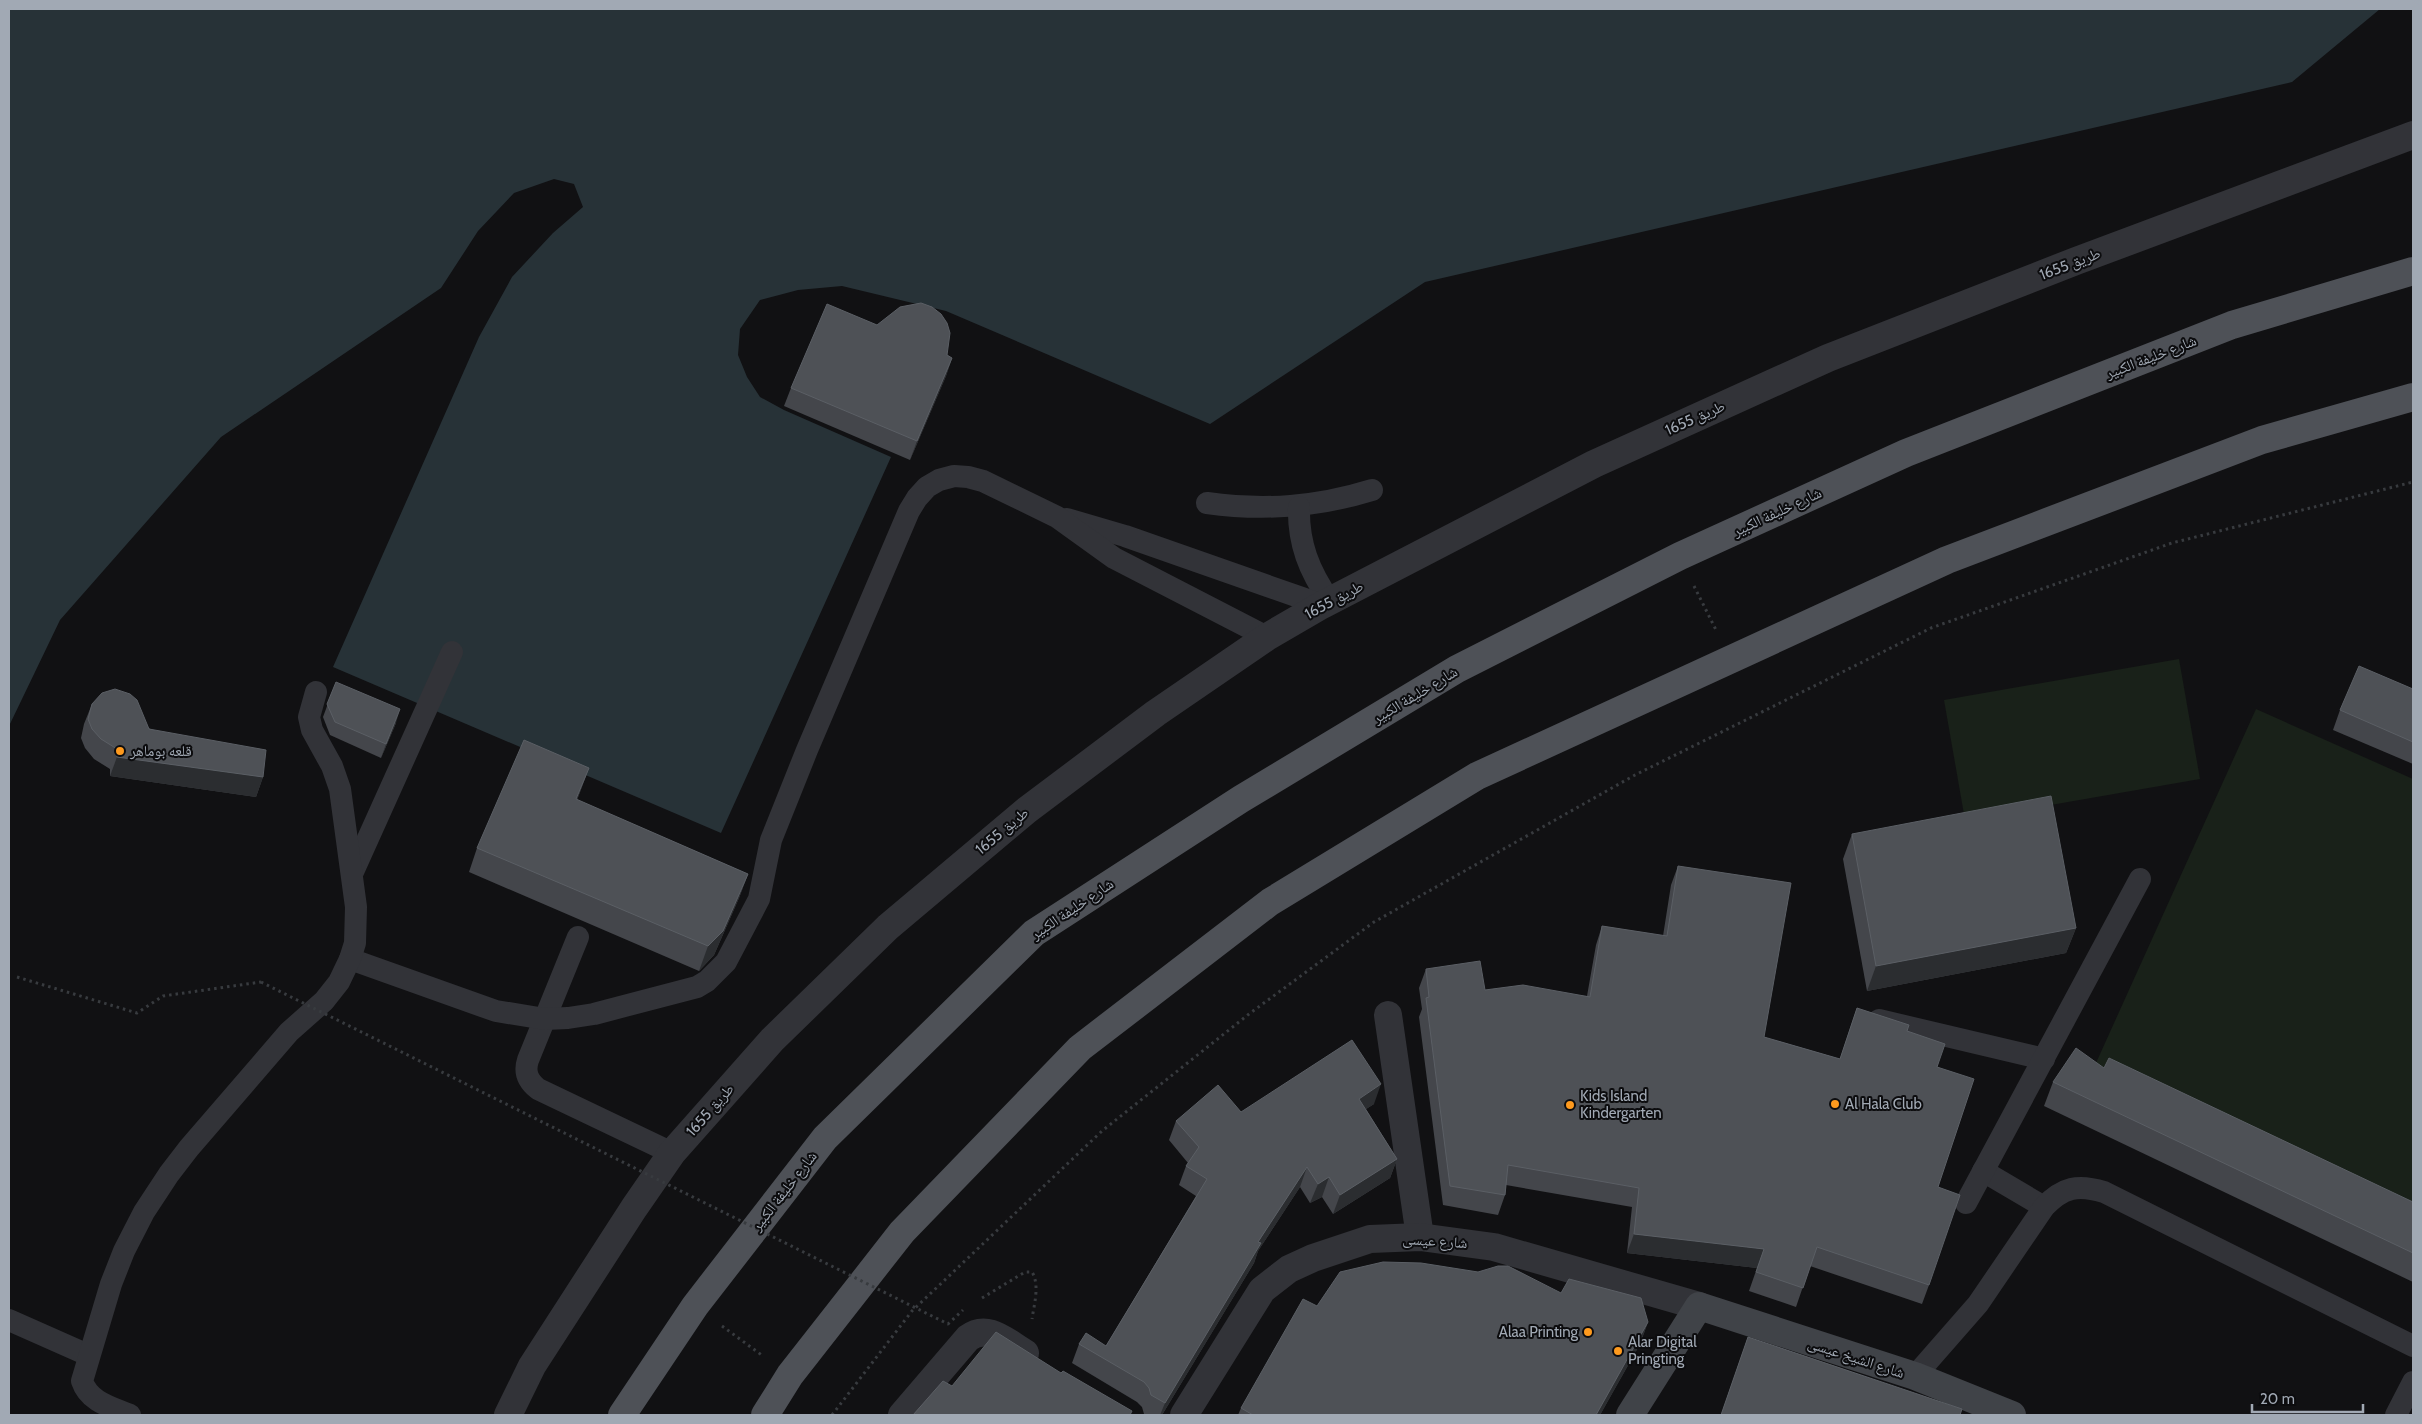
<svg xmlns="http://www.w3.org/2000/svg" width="2422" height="1424" viewBox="0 0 2422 1424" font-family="Cabin,'Noto Naskh Arabic',sans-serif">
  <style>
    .green { fill: #192119 }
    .water { fill: #273237 }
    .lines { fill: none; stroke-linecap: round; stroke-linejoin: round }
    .path { stroke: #383b3f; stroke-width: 3; stroke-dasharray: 2.5 4; stroke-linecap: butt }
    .lane { stroke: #323338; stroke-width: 22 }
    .street { stroke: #323338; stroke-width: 28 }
    .secondary { stroke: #404348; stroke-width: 28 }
    .primary { stroke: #4e5157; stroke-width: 28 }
    .path-bridge { stroke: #383b3f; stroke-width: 3; stroke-dasharray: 2.5 4; stroke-linecap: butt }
    .wall { fill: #44464b }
    .shaded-wall { fill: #2b2d30 }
    .building { fill: #4e5156; stroke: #5b5f65 }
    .poi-dot { fill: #fe9a1e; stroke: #0c0c0e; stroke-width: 2 }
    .labels { text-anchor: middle; stroke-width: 4; stroke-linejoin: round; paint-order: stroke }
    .street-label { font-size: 15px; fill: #a1a9b4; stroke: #0c0c0e }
    .poi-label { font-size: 15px; fill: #a1a9b4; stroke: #0c0c0e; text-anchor: start }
  </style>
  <rect width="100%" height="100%" fill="#111113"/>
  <!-- green -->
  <g class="green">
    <polygon points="2179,659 2200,779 1965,820 1944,700"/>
    <polygon points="2256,709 2413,779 2413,1223 2091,1074"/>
  </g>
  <!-- water -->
  <polygon class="water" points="9,9 2380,9 2292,82 1425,282 1210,424 946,311 842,286 798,290 760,300 740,329 738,355 747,377 760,397 784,410 891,457 721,833 333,667 479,337 512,277 553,233 583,207 574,184 554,179 514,193 478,231 441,288 221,437 60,620 9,726"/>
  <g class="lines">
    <!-- path -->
    <g class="path">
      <polyline points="1694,586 1716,630"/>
      <polyline points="17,977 137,1013 163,996 261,982"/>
      <path d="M982,1298l43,-26h7c8,13 2,33 0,47"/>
      <polyline points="722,1326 763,1356"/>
      <polyline points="832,1415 912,1311 1102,1131 1249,1014 1374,922 1635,775 1931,628 2172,543 2413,482"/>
    </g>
    <!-- lane -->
    <g class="lane">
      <path d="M1207,503c58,8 110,4 165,-13"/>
      <path d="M1299,507c-1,36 10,64 31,94"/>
      <polyline points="1067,519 1125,536 1322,605"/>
      <polyline points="352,874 452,652"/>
      <path d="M578,937l-50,123c-4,12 0,21 10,29l134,64"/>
      <polyline points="350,959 496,1011 545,1019 568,1018 594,1014 697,987 707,981 726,962 759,899 771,840 807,750 909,511 917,498 927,487 939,480 954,476 968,477 983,481 1057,517 1114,558 1267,637"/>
      <polyline points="1879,1020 2044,1059"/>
      <polyline points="1983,1171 2044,1207"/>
      <polyline points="1966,1203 2140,879"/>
      <polyline points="9,1320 88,1355"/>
      <path d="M1915,1376l63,-72 66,-97c19,-20 34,-23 60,-15l309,154"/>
      <path d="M130,1415c-19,-8 -41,-13 -48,-34l29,-97 13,-33 20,-39 25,-38 20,-26 100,-116 35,-31 15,-19 11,-23 5,-16 1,-36 -16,-118 -8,-23 -20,-36 -3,-13 7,-25"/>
      <polyline points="2396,1415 2413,1382"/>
    </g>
    <!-- street -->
    <g class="street">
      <polyline points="1388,1015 1420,1237"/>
      <polyline points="508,1415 532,1366 634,1208 672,1153 772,1040 888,927 1027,810 1156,713 1267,637 1322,605 1594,464 1828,358 2076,261 2413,135"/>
      <path d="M902,1415l66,-77c20,-15 38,4 57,15"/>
      <polyline points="1184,1415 1262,1290 1289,1269 1313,1258 1370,1239 1420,1237 1494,1247 1699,1306"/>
    </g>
    <!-- secondary -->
    <polyline class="secondary" points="1630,1415 1699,1306 1915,1376 2012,1415"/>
    <!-- primary -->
    <g class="primary">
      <polyline points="622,1415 695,1306 825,1138 1034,933 1241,799 1457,669 1680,556 1906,453 2232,325 2413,271"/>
      <polyline points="765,1415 790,1375 902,1232 1080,1048 1270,902 1477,776 1947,560 2262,440 2413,397"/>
    </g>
    <!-- path-bridge -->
    <polyline class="path-bridge" points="261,982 948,1324 963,1310"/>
  </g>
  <!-- wall -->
  <g class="wall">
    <polygon points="877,325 952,358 946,376 910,460 784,406 791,388"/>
    <polygon points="336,682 396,723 381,758 330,735 323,717"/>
    <polygon points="2413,689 2413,764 2333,730 2340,710"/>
    <polygon points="92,704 263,777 256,797 110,776 110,769 94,759 85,748 81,738 84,724"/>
    <polygon points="589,768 577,800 748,874 739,898 714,955 699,971 469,872 477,848"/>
    <polygon points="1852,834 2076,928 2066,953 1867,991 1843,859"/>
    <polygon points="1678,866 1764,1037 1840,1059 1857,1008 1907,1031 1937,1067 1938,1187 1929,1285 1922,1304 1810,1266 1796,1307 1749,1291 1757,1268 1627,1253 1632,1207 1506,1185 1505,1195 1498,1215 1443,1205 1419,1017 1422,1009 1419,988 1426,969 1485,990 1587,996 1596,945 1602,926 1663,936 1671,885"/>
    <polygon points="2104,1068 2413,1202 2413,1282 2044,1106 2053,1082"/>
    <polygon points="1374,1104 1366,1109 1397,1159 1390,1178 1333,1214 1322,1197 1310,1203 1300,1187 1258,1251 1254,1263 1162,1415 1146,1415 1144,1414 1142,1407 1137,1402 1072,1363 1079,1344 1106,1346 1196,1196 1179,1185 1186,1166 1188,1163 1169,1140 1176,1121"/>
    <polygon points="1561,1293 1648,1322 1640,1344 1600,1415 1238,1415 1241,1408 1317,1306"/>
    <polygon points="1748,1337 1960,1415 1721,1415"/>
  </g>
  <!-- shaded-wall -->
  <g class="shaded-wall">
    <polygon points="952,358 946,376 910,460 917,441"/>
    <polygon points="400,709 396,723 381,758 386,744"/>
    <polygon points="117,757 263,777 256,797 110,776"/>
    <polygon points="589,768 580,792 567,823 576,799"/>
    <polygon points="748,874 739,898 714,955 699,971 708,946"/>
    <polygon points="2076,928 2066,953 1867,991 1876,966"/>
    <polygon points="1381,1084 1374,1104 1352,1118 1359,1099"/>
    <polygon points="1397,1159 1390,1178 1333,1214 1340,1195"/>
    <polygon points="1307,1167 1300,1187 1258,1251 1254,1263 1162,1415 1160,1415 1165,1403 1258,1242"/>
    <polygon points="1329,1177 1322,1197 1310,1203 1318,1184"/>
    <polygon points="1634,1234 1764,1249 1757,1268 1627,1253"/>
    <polygon points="1648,1322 1640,1344 1600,1415 1596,1415"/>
  </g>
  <!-- building -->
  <g class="building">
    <polygon points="921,303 932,307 941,314 947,323 950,333 947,355 952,358 917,441 791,388 827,304 877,325 900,307"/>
    <polygon points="2359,666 2413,689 2413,742 2340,710"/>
    <polygon points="336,682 400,709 386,744 335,722 327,704"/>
    <polygon points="115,689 130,694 137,700 149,729 266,750 263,777 117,757 117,749 101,739 92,729 88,719 92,704 102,693"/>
    <polygon points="524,740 589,768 576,799 748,874 723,931 708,946 477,848"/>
    <polygon points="2051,796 2076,928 1876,966 1852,834"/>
    <polygon points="1678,866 1791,883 1764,1037 1840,1059 1857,1008 1909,1025 1907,1031 1945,1044 1937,1067 1974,1079 1938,1187 1960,1195 1929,1285 1817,1247 1803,1288 1756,1272 1764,1249 1634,1234 1639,1188 1508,1165 1505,1195 1450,1186 1426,998 1429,997 1426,969 1480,961 1485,990 1523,985 1590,997 1602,926 1667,936"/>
    <polygon points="1352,1040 1381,1084 1359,1099 1397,1159 1340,1195 1329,1177 1318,1184 1307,1167 1258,1242 1261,1243 1165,1403 1151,1395 1149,1388 1144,1382 1079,1344 1086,1333 1106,1346 1207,1179 1186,1166 1199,1147 1176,1121 1218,1085 1241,1112"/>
    <polygon points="2076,1048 2104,1068 2109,1058 2413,1202 2413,1253 2053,1082"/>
    <polygon points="1383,1262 1421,1263 1478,1272 1498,1266 1508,1266 1561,1293 1569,1279 1641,1298 1648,1322 1596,1415 1253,1415 1241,1408 1303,1299 1317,1306 1340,1272"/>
    <polygon points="996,1332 1061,1373 1063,1371 1132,1411 1130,1415 913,1415 943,1381 952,1386"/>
    <polygon points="1748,1337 1962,1409 1960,1415 1721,1415"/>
  </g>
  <!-- markers -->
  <g class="poi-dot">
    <circle cx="120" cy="751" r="5"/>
    <circle cx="1835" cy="1104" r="5"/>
    <circle cx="1570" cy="1105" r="5"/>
    <circle cx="1588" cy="1332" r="5"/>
    <circle cx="1618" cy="1351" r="5"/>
  </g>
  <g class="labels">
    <!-- street labels -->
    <g class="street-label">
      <text transform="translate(2070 264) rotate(-21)" y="5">طريق 1655</text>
      <text transform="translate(2151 357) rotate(-21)" y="5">شارع خليفة الكبير</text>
      <text transform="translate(1695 418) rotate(-24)" y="5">طريق 1655</text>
      <text transform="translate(1777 512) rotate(-25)" y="5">شارع خليفة الكبير</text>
      <text transform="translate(1334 600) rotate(-28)" y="5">طريق 1655</text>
      <text transform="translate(1415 695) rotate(-31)" y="5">شارع خليفة الكبير</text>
      <text transform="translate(1002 831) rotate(-40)" y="5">طريق 1655</text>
      <text transform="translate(1072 909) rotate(-34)" y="5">شارع خليفة الكبير</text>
      <text transform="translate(710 1110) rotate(-49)" y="5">طريق 1655</text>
      <text transform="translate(784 1191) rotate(-52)" y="5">شارع خليفة الكبير</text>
      <text transform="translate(1435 1241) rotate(4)" y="5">شارع عيسى</text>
      <text transform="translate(1856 1358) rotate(18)" y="5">شارع الشيخ عيسى</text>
    </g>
    <!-- poi labels -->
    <g class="poi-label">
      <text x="130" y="756">قلعه بوماهر</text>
      <text x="1580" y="1101">Kids Island<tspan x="1580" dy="17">Kindergarten</tspan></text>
      <text x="1845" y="1109">Al Hala Club</text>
      <text x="1578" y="1337" text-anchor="end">Alaa Printing</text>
      <text x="1628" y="1347">Alar Digital<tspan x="1628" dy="17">Pringting</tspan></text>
    </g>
  </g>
  <!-- border -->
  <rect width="2422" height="1424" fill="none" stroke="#a1a9b4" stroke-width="20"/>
  <!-- scale -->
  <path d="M2252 1404v8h111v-8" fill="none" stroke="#a1a9b4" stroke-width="2.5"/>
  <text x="2260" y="1404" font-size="15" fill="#a1a9b4" stroke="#0c0c0e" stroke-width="4" paint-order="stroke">20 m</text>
</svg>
